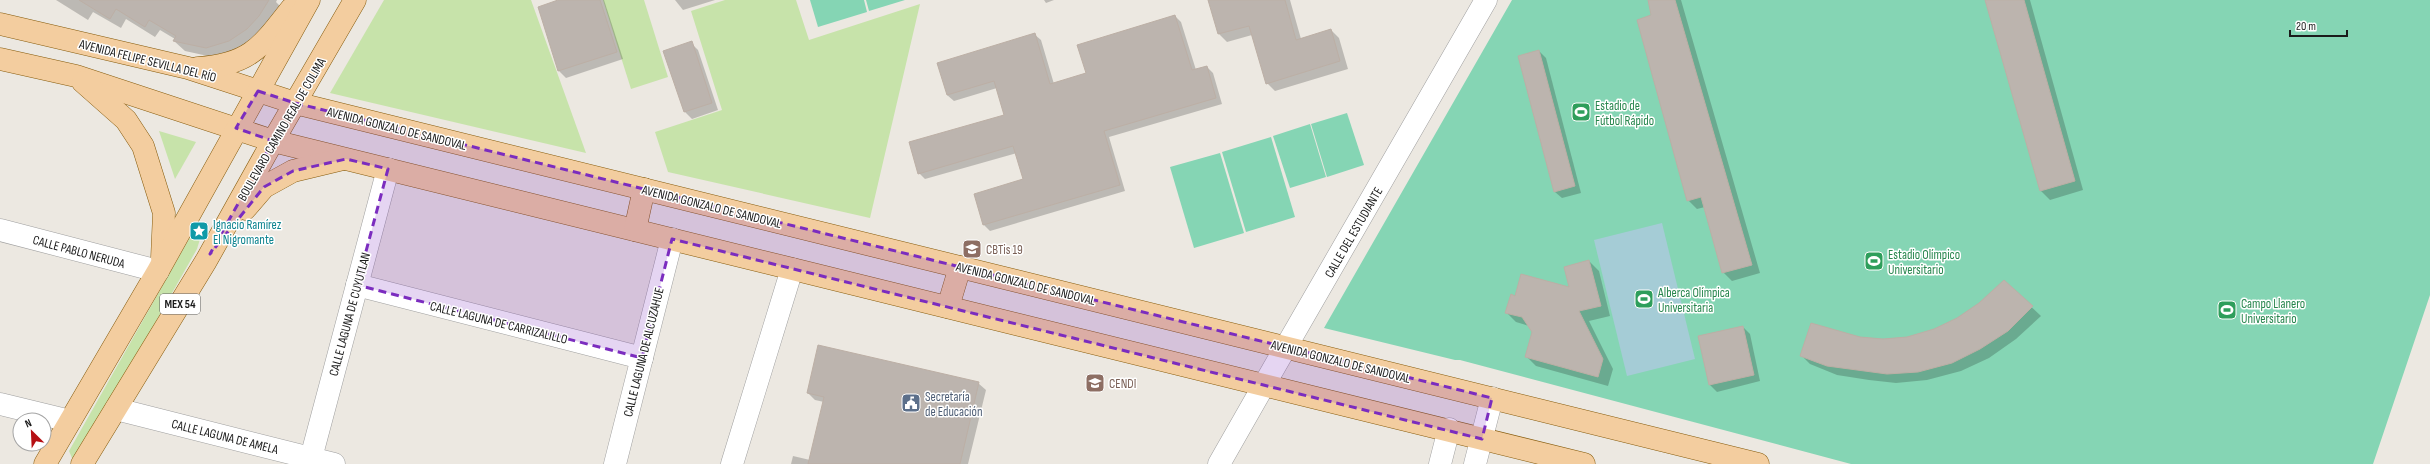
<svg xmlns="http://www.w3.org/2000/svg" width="2430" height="464" viewBox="0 0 2430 464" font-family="'Sofia Sans Condensed',sans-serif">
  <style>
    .grass { fill: #c7e3aa }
    .pitch { fill: #85d5b4 }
    .water { fill: #a5ccd6 }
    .shadow { fill: #0003 }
    .building { fill: #bcb4ae; stroke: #bcafa5 }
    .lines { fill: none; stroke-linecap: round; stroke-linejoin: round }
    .minor-casing { stroke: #9f9f9f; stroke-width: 23 }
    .tertiary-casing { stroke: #9f9f9f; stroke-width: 23 }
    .primary-casing { stroke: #865b0c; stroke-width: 23 }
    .minor { stroke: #fff; stroke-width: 22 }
    .tertiary { stroke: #fff; stroke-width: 22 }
    .primary { stroke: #f3cd9f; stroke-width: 22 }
    .marked { fill: #7b2cbf; fill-opacity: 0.2; stroke: #7b2cbf; stroke-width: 3; stroke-dasharray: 8 5; stroke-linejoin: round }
    .labels { text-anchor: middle; stroke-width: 3; stroke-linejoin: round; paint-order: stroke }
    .shield { fill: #fff; stroke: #5f5f5f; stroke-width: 1 }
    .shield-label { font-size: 12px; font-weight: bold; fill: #1b1b1b }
    .street-label { font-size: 13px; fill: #1b1b1b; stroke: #fff }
    .leisure-label { font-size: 13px; fill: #27864d; stroke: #fff; text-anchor: start }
    .culture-label { font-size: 13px; fill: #0d838f; stroke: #fff; text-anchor: start }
    .education-label { font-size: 13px; fill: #785e54; stroke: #fff; text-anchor: start }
    .service-label { font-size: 13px; fill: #4e5e75; stroke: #fff; text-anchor: start }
  </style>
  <rect width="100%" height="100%" fill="#ece8e1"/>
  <!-- grass -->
  <g class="grass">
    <polygon points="384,0 531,0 586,153 330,93"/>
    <polygon points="603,0 644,0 668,77 631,89"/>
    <polygon points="725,0 796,0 809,40 920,4 870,218 668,172 655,132 722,110 691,11"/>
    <polygon points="159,131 196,142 175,179"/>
    <polygon points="197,225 203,229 197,249 80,455 72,458 69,451"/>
  </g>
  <!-- pitch -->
  <g class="pitch">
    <polygon points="810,0 864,0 867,12 818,27"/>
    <polygon points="866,0 905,0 869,11"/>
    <polygon points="1512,0 2430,0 2430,295 2373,464 1851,464 1460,360 1455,360 1324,328"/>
    <polygon points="1347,113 1364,165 1327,177 1311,124"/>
    <polygon points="1310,124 1326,177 1290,188 1273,136"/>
    <polygon points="1271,137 1295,217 1246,232 1222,152"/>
    <polygon points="1220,153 1244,233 1194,248 1170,167"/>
  </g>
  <!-- water -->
  <polygon class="water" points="1662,223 1695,359 1627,376 1594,240"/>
  <!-- shadow -->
  <g class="shadow">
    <polygon points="56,0 277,0 276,2 281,7 257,39 217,58 185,51 174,41 175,39 160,30 155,37 126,19 121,28 93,12 88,20"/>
    <polygon points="561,0 604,0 623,59 566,78 559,71"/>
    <polygon points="675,0 715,0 683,10"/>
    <polygon points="1044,0 1054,0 1046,3"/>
    <polygon points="1209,0 1290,0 1301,39 1331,30 1339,38 1348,69 1275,91 1267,83 1252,35 1227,42 1219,34"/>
    <polygon points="1649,0 1681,0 1760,273 1732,281 1723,272 1705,207 1697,209 1688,200"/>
    <polygon points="1986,0 2030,0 2083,190 2050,200 2041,191"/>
    <polygon points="1175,16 1181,22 1196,70 1207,67 1213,73 1222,104 1109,137 1125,191 990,231 984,225 975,195 1024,180 1017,153 925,179 919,173 1005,115 997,88 954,101 947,95 1034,34 1041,40 1054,84 1087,74"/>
    <polygon points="691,43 698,50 718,110 692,119 685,112"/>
    <polygon points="1539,51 1546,58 1581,193 1562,198 1555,192"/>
    <polygon points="1589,261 1599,271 1610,316 1589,321 1613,369 1608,386 1536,366 1526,356 1533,331 1529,326 1516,322 1506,312 1516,297 1570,289"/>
    <polygon points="2004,281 2041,316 2016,339 1989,358 1961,371 1927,380 1896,383 1869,380 1837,375 1810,364 1801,355 1860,338 1883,340 1908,338 1934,330 1958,318 1979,304"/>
    <polygon points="1743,327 1750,334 1760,381 1717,392 1710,385"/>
    <polygon points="978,383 986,390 968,464 791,464 793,456 810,460 824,402 815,400 808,393"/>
  </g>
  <!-- building -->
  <g class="building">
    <polygon points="79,0 269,0 259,16 247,29 229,41 206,48 173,41 176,36 149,20 145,27 116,9 110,19"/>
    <polygon points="558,0 600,0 617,52 558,71 538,7"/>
    <polygon points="1208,0 1285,0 1296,40 1331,29 1340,61 1266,84 1249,26 1218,34"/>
    <polygon points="1648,0 1675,0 1752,265 1722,273 1701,197 1687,201 1637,20 1651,15"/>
    <polygon points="1985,0 2024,0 2075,181 2040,191"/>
    <polygon points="1175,15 1192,70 1207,66 1216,98 1104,131 1120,185 983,225 974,194 1023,179 1013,146 918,174 909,142 1004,115 994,81 947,95 937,63 1035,33 1050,84 1086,73 1077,45"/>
    <polygon points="692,41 712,103 684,112 663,51"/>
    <polygon points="1539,50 1575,186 1554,192 1518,56"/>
    <polygon points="1589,260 1601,306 1579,311 1603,359 1598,377 1525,357 1532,332 1522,317 1505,313 1511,294 1515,296 1521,274 1569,287 1564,267"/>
    <polygon points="2004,280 2033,306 2008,331 1980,349 1952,363 1918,372 1887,374 1827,366 1800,356 1811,323 1860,337 1883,339 1907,337 1934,329 1957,318 1979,303"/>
    <polygon points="1743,326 1754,375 1709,385 1698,336"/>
    <polygon points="818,345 979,382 960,464 808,464 824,397 807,393"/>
  </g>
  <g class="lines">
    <!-- minor casing -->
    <g class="minor-casing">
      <g id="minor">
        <polyline points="0,230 158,271"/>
        <polyline points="357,285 642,358"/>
        <polyline points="0,404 70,421"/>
        <polyline points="116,409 334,464"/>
        <polyline points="311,458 388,169"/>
        <polyline points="615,464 672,239"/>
        <polyline points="732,464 792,269"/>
        <polyline points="1219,464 1264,385"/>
      </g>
    </g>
    <!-- tertiary casing -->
    <g class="tertiary-casing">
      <g id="tertiary">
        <polyline points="1264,385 1486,0"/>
        <polyline points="1440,464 1449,429"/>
        <polyline points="1475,464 1492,398"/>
      </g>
    </g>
    <!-- primary casing -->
    <g class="primary-casing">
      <g id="primary">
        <polyline points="0,24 188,68 295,103 1758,464"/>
        <polyline points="0,59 76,76 273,141 1584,464"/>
        <path d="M198,68c52,-3 64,-22 93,-59"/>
        <polyline points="83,82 126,120 143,146 164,213 162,258"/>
        <polyline points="245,209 264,187 293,171 343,159"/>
        <polyline points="635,230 644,189"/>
        <polyline points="948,307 960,267"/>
        <polyline points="45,464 158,271 309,0"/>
        <polyline points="82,464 206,261 273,141 355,0"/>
      </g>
    </g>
    <!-- minor -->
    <use href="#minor" class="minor"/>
    <!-- tertiary -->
    <use href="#tertiary" class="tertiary"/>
    <!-- primary -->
    <use href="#primary" class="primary"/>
  </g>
  <!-- marked area -->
  <path class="marked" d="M258,91l37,12 1197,295 -10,41 -810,-200 -30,119 -285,-73 31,-116 -42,-10 -53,12 -29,16 -54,67 63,-113 -37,-13z"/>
  <!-- icons -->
  <defs>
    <g id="stadium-square" transform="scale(1)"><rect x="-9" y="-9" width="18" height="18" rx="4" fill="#2e9e5b" stroke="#fff"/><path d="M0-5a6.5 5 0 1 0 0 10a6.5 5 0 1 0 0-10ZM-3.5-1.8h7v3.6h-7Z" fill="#fff"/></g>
    <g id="sight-square" transform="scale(1)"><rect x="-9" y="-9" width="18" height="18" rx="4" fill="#0f9aa8" stroke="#fff"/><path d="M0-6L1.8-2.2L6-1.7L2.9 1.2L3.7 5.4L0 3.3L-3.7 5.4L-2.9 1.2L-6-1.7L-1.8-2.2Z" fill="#fff"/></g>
    <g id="university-square" transform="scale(1)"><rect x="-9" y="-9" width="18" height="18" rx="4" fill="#8d6e63" stroke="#fff"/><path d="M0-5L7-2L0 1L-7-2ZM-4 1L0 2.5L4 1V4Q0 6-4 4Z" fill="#fff"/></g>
    <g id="school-square" transform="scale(1)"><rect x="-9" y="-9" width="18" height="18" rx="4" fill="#8d6e63" stroke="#fff"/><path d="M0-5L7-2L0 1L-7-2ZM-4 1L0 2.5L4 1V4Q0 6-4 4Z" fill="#fff"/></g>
    <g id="civic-square" transform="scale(1)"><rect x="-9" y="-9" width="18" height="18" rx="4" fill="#5c6f8a" stroke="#fff"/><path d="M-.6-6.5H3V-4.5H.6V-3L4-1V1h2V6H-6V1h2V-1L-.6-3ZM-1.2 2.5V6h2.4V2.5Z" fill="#fff"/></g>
  </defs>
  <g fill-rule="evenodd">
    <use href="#stadium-square" x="1581" y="112"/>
    <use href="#sight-square" x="199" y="231"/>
    <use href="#university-square" x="972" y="249"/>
    <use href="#stadium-square" x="1874" y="261"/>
    <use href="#stadium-square" x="1644" y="299"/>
    <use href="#stadium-square" x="2227" y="310"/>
    <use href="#school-square" x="1095" y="383"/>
    <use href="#civic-square" x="911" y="403"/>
  </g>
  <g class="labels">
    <!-- shield labels -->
    <rect class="shield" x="160" y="294" width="40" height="20" rx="3"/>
    <g class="shield-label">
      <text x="180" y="308">MEX 54</text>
    </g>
    <!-- street labels -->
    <g class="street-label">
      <text transform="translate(148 60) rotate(14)" y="5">AVENIDA FELIPE SEVILLA DEL RÍO</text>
      <text transform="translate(397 128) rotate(14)" y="5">AVENIDA GONZALO DE SANDOVAL</text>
      <text transform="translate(281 129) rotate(-60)" y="5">BOULEVARD CAMINO REAL DE COLIMA</text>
      <text transform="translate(712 206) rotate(14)" y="5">AVENIDA GONZALO DE SANDOVAL</text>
      <text transform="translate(1353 232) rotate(-60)" y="5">CALLE DEL ESTUDIANTE</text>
      <text transform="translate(79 251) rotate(15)" y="5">CALLE PABLO NERUDA</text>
      <text transform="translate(1026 283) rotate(14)" y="5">AVENIDA GONZALO DE SANDOVAL</text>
      <text transform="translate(349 314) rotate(-75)" y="5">CALLE LAGUNA DE CUYUTLAN</text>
      <text transform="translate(499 322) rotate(14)" y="5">CALLE LAGUNA DE CARRIZALILLO</text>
      <text transform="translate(643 352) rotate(-76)" y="5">CALLE LAGUNA DE ALCUZAHUE</text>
      <text transform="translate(1341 361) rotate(14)" y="5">AVENIDA GONZALO DE SANDOVAL</text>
      <text transform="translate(225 436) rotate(14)" y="5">CALLE LAGUNA DE AMELA</text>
    </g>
    <!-- leisure labels -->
    <g class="leisure-label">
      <text x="1595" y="110">Estadio de<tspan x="1595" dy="15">Fútbol Rápido</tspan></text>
      <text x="1888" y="259">Estadio Olímpico<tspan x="1888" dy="15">Universitario</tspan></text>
      <text x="1658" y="297">Alberca Olímpica<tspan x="1658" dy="15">Universitaria</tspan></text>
      <text x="2241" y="308">Campo Llanero<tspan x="2241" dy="15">Universitario</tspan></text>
    </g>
    <!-- culture labels -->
    <g class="culture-label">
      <text x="213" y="229">Ignacio Ramírez<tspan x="213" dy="15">El Nigromante</tspan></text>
    </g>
    <!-- education labels -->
    <g class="education-label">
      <text x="986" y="254">CBTis 19</text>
      <text x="1109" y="388">CENDI</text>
    </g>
    <!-- service labels -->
    <g class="service-label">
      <text x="925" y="401">Secretaría<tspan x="925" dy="15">de Educación</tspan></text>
    </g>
  </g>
  <!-- north arrow -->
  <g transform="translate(32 432) rotate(336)"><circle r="19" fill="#ffffff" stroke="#a4a4a4"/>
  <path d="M0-3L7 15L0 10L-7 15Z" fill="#b61014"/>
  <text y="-6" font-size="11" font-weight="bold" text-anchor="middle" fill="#1b1b1b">N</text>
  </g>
  <!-- scale -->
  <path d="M2290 30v6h57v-6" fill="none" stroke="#1b1b1b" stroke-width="2"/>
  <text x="2296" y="30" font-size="12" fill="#1b1b1b" stroke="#ffffff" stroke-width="3" paint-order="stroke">20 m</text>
</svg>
